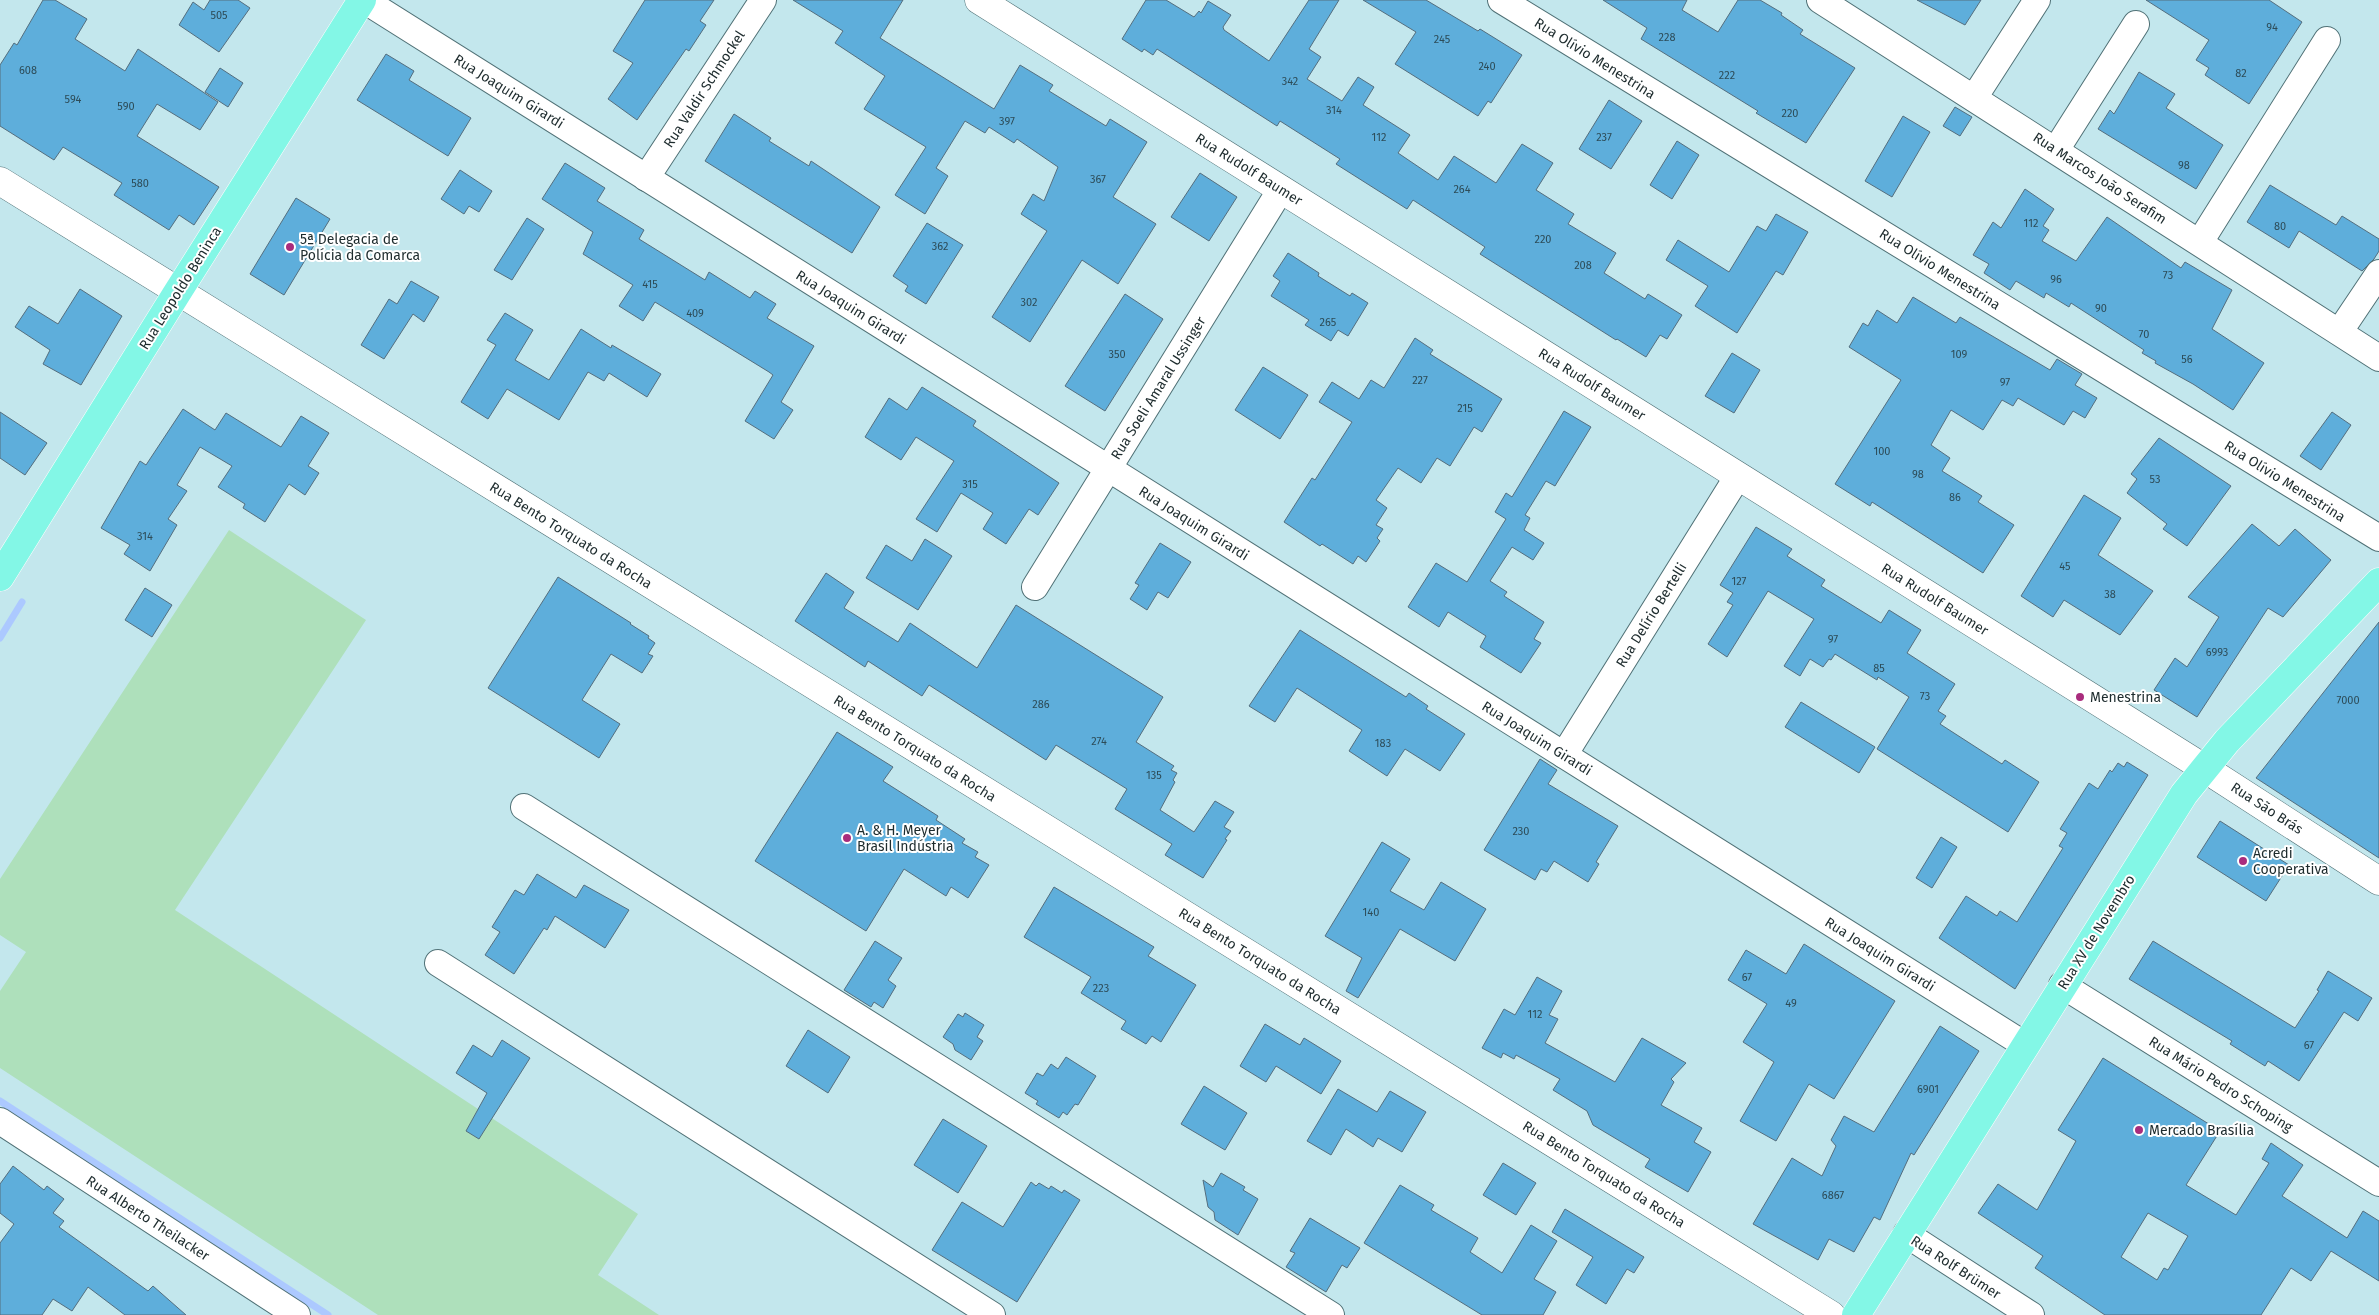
<svg xmlns="http://www.w3.org/2000/svg" width="2379" height="1315" viewBox="0 0 2379 1315" font-family="'Fira Sans',sans-serif">
  <style>
    .green { fill: #aee0bb }
    .lines { fill: none; stroke-linecap: round; stroke-linejoin: round }
    .stream { stroke: #acc9ff; stroke-width: 7 }
    .building { fill: #5eaedb; stroke: #546e7e; fill-rule: evenodd }
    .street-casing { stroke: #507176; stroke-width: 28 }
    .secondary-casing { stroke: #507176; stroke-width: 29 }
    .primary-casing { stroke: #fff; stroke-width: 29 }
    .street { stroke: #fff; stroke-width: 26 }
    .secondary { stroke: #fff; stroke-width: 28 }
    .primary { stroke: #83f7e6; stroke-width: 28 }
    .poi-dot { fill: #a92c7d; stroke: #fff; stroke-width: 2 }
    .labels { text-anchor: middle; stroke-width: 4; stroke-linejoin: round; paint-order: stroke }
    .number-label { font-size: 11px; fill: #2d4c58 }
    .street-label { font-size: 14px; fill: #1d2b2d; stroke: #fff }
    .poi-label { font-size: 14px; fill: #1d2b2d; stroke: #fff; text-anchor: start }
  </style>
  <rect width="100%" height="100%" fill="#c3e7ed"/>
  <!-- green -->
  <polygon class="green" points="229,530 366,620 175,910 638,1214 598,1275 659,1315 378,1315 0,1068 0,991 26,952 0,935 0,879"/>
  <g class="lines">
    <!-- stream -->
    <g class="stream">
      <polyline points="0,638 22,602"/>
      <polyline points="0,1101 328,1315"/>
    </g>
  </g>
  <!-- building -->
  <g class="building">
    <polygon points="43,0 55,0 87,19 75,39 125,71 138,49 218,102 200,130 157,104 137,136 219,187 194,225 179,215 169,230 114,195 122,183 63,147 54,160 0,126 0,65 14,43 17,45"/>
    <polygon points="210,0 238,0 250,8 219,52 179,25 193,2 204,10"/>
    <polygon points="645,0 714,0 700,21 706,25 689,51 686,49 637,120 608,99 633,63 613,51"/>
    <polygon points="793,0 903,0 880,38 994,109 1020,65 1053,85 1049,91 1106,126 1110,119 1147,142 1113,197 1156,224 1118,284 1082,260 1030,342 992,317 1047,231 1021,214 1033,194 1044,201 1058,167 1017,139 1014,143 989,127 985,133 965,121 936,168 948,176 925,214 895,195 926,147 864,109 885,76 835,43 843,31"/>
    <polygon points="1146,0 1166,0 1194,17 1199,11 1201,13 1208,1 1231,15 1223,27 1224,30 1269,61 1309,0 1339,0 1309,49 1321,57 1307,79 1342,101 1358,77 1374,87 1363,105 1410,135 1398,153 1438,180 1454,156 1496,183 1522,144 1553,163 1536,190 1574,214 1568,224 1616,253 1604,273 1645,299 1648,294 1682,315 1667,339 1660,335 1646,357 1617,339 1616,340 1480,254 1485,247 1413,200 1407,209 1336,164 1340,159 1280,121 1277,126 1157,49 1153,55 1144,49 1142,52 1122,39"/>
    <polygon points="1363,0 1426,0 1478,31 1480,29 1522,55 1491,103 1488,101 1478,116 1395,64 1416,32"/>
    <polygon points="1603,0 1687,0 1682,10 1718,32 1738,0 1760,0 1782,13 1781,15 1803,30 1800,34 1855,68 1806,143 1756,113 1758,111 1641,39 1647,28"/>
    <polygon points="1917,0 1981,0 1965,25"/>
    <polygon points="2146,0 2269,0 2302,22 2249,104 2205,75 2209,68 2196,60 2209,40"/>
    <polygon points="386,54 414,71 409,80 471,118 448,156 357,100"/>
    <polygon points="220,68 243,83 228,107 205,92"/>
    <polygon points="2139,72 2175,94 2166,108 2223,145 2196,189 2098,129 2110,110 2114,114"/>
    <polygon points="1609,100 1642,121 1611,169 1579,149"/>
    <polygon points="1955,107 1972,117 1960,136 1943,126"/>
    <polygon points="734,114 771,138 769,141 809,166 811,161 880,207 852,253 705,161"/>
    <polygon points="1903,116 1930,132 1892,197 1865,181"/>
    <polygon points="1677,141 1699,155 1672,199 1650,185"/>
    <polygon points="565,163 605,188 597,201 644,230 639,239 705,280 709,272 750,298 755,291 776,304 767,318 814,346 781,402 793,410 774,439 745,421 773,375 769,372 655,302 643,321 619,306 633,285 583,254 593,232 542,199"/>
    <polygon points="460,170 492,191 479,212 469,206 464,214 441,199"/>
    <polygon points="1200,173 1237,197 1209,241 1171,217"/>
    <polygon points="2270,185 2336,225 2342,216 2379,239 2379,251 2374,259 2362,271 2299,231 2289,248 2247,222"/>
    <polygon points="2025,189 2054,209 2043,226 2049,230 2042,241 2076,261 2107,217 2181,268 2185,262 2232,290 2212,329 2264,363 2233,410 2193,384 2155,363 2156,361 2142,353 2144,350 2071,303 2069,307 2046,293 2044,298 2016,281 2010,290 1984,273 1989,264 1973,255 1993,222 2001,228"/>
    <polygon points="296,198 330,219 284,295 250,274"/>
    <polygon points="1776,214 1808,232 1783,275 1776,271 1737,333 1695,306 1708,286 1666,260 1678,240 1729,272 1757,226 1766,231"/>
    <polygon points="527,218 544,229 512,280 494,270"/>
    <polygon points="927,223 963,245 926,304 905,291 908,286 893,276"/>
    <polygon points="1288,253 1319,273 1318,276 1350,296 1352,293 1368,303 1348,336 1338,330 1331,341 1305,325 1309,320 1271,296 1280,281 1273,276"/>
    <polygon points="411,281 439,297 424,322 413,314 384,359 361,345 389,299 397,304"/>
    <polygon points="80,289 122,316 81,385 43,364 50,350 15,327 29,306 58,324"/>
    <polygon points="1125,294 1163,319 1105,411 1065,386"/>
    <polygon points="1913,297 1956,323 1960,317 2050,370 2057,359 2082,374 2075,385 2097,398 2085,418 2073,411 2064,425 2018,398 2013,406 2002,400 1983,430 1951,410 1931,445 1950,458 1942,471 1982,496 1978,502 2014,525 1983,573 1872,502 1870,506 1835,484 1901,380 1849,347 1863,323 1868,326 1877,310 1897,323"/>
    <polygon points="505,313 533,330 515,360 549,380 581,329 611,348 612,345 661,374 647,397 609,373 604,381 588,372 559,420 507,389 488,419 461,402 496,345 487,340"/>
    <polygon points="1415,338 1433,350 1430,354 1502,399 1482,432 1474,427 1450,466 1437,458 1421,483 1398,468 1376,500 1387,508 1376,525 1383,529 1377,538 1380,541 1366,562 1358,556 1353,564 1322,544 1320,546 1284,522 1312,478 1315,480 1352,422 1319,402 1332,382 1359,399 1371,380 1384,388"/>
    <polygon points="1732,353 1760,370 1734,413 1705,396"/>
    <polygon points="1263,367 1308,395 1280,439 1235,410"/>
    <polygon points="922,387 976,421 973,426 1059,483 1038,515 1029,509 1006,544 983,529 993,513 961,493 937,532 916,519 954,461 916,437 901,460 865,437 889,398 907,410"/>
    <polygon points="183,409 215,430 226,413 281,447 301,416 329,433 308,466 319,473 305,495 289,484 265,522 243,508 245,504 218,487 232,466 200,447 177,485 187,491 168,519 177,525 150,571 124,554 130,545 101,528 140,461 146,465"/>
    <polygon points="1564,411 1591,427 1555,486 1546,481 1525,515 1530,518 1524,530 1544,543 1533,560 1512,547 1490,581 1507,592 1504,596 1544,622 1534,639 1541,643 1521,673 1480,647 1486,636 1448,612 1439,627 1408,607 1436,563 1467,582 1506,519 1495,512 1506,493 1512,497"/>
    <polygon points="0,412 47,443 25,475 0,458"/>
    <polygon points="2332,412 2351,425 2321,470 2300,456"/>
    <polygon points="2159,438 2231,486 2187,546 2163,529 2167,524 2127,493 2137,479 2131,474"/>
    <polygon points="2084,495 2121,518 2098,555 2153,591 2120,635 2064,600 2053,617 2021,596"/>
    <polygon points="2252,524 2279,546 2295,529 2331,560 2283,617 2268,608 2197,717 2154,690 2175,658 2187,667 2219,617 2188,597"/>
    <polygon points="1756,527 1792,549 1787,556 1825,580 1821,586 1881,623 1889,610 1921,630 1907,653 1955,684 1938,711 1946,716 1940,724 2002,764 2005,760 2039,782 2008,832 1877,749 1909,697 1878,677 1877,680 1835,654 1831,660 1829,659 1823,667 1810,659 1800,676 1784,666 1814,619 1768,591 1727,657 1708,644 1733,605 1727,602 1733,593 1720,585"/>
    <polygon points="925,539 952,556 918,610 866,578 886,545 912,561"/>
    <polygon points="1160,543 1191,562 1168,598 1158,592 1147,610 1130,599 1139,585 1135,583"/>
    <polygon points="826,573 854,592 844,608 898,642 910,623 977,668 1016,605 1163,697 1136,742 1174,766 1171,770 1177,773 1173,780 1175,782 1160,810 1194,832 1215,801 1234,812 1224,827 1231,831 1225,839 1227,840 1203,878 1165,855 1172,844 1115,809 1127,789 1056,745 1046,760 929,685 922,696 868,661 865,667 795,621"/>
    <polygon points="558,577 631,623 630,624 649,636 648,638 655,643 648,654 653,656 642,673 611,654 582,700 620,724 599,758 488,688"/>
    <polygon points="145,588 172,605 152,637 125,620"/>
    <polygon points="2379,622 2379,858 2256,778"/>
    <polygon points="1300,630 1406,697 1409,693 1428,706 1426,709 1465,734 1440,771 1405,749 1387,776 1349,751 1362,730 1297,688 1275,722 1249,706"/>
    <polygon points="1801,702 1875,747 1859,773 1785,727"/>
    <polygon points="837,732 893,767 883,781 938,816 936,820 965,839 962,843 978,852 975,857 989,865 968,898 951,887 946,896 904,869 866,931 755,861"/>
    <polygon points="1540,759 1557,770 1548,784 1618,826 1596,862 1599,864 1588,882 1554,861 1547,872 1541,869 1535,880 1484,850"/>
    <polygon points="2127,762 2148,775 2015,989 1939,938 1966,896 1997,916 2000,911 2017,922 2063,848 2059,846 2067,833 2060,829 2089,783 2098,789 2110,770 2112,772 2118,763 2124,767"/>
    <polygon points="2220,821 2289,865 2266,901 2197,857"/>
    <polygon points="1941,837 1957,847 1932,888 1916,878"/>
    <polygon points="1382,842 1410,859 1390,891 1424,910 1441,882 1486,909 1455,961 1400,929 1358,998 1346,991 1362,958 1325,936"/>
    <polygon points="537,874 576,898 584,885 629,910 605,948 555,916 547,930 544,928 514,974 485,955 500,932 492,927 515,890 524,895"/>
    <polygon points="1054,887 1154,947 1148,956 1196,985 1161,1042 1152,1036 1146,1044 1121,1029 1126,1021 1081,993 1091,977 1024,937"/>
    <polygon points="875,941 902,958 888,980 896,986 883,1008 874,1002 871,1007 844,990"/>
    <polygon points="2153,941 2295,1028 2319,991 2317,990 2328,971 2372,998 2358,1021 2344,1012 2299,1081 2268,1061 2265,1066 2230,1044 2232,1041 2129,979"/>
    <polygon points="1804,944 1895,1001 1834,1099 1809,1084 1776,1141 1740,1121 1774,1062 1743,1042 1767,1004 1728,980 1746,950 1786,974"/>
    <polygon points="1537,977 1562,991 1549,1015 1558,1019 1545,1043 1615,1082 1642,1038 1686,1063 1671,1079 1674,1082 1661,1105 1702,1128 1694,1142 1711,1152 1688,1192 1645,1167 1650,1159 1593,1125 1587,1111 1553,1090 1560,1079 1516,1055 1514,1059 1503,1053 1501,1058 1482,1048 1504,1009 1515,1015"/>
    <polygon points="965,1013 984,1025 977,1037 983,1041 971,1060 955,1050 953,1044 943,1037 958,1014 963,1017"/>
    <polygon points="1265,1024 1300,1045 1304,1038 1341,1061 1321,1094 1276,1066 1266,1082 1240,1066"/>
    <polygon points="1940,1026 1979,1051 1914,1155 1911,1153 1880,1220 1874,1217 1854,1252 1829,1239 1818,1260 1753,1224 1792,1158 1822,1176 1836,1146 1831,1140 1844,1116 1874,1132"/>
    <polygon points="808,1030 850,1057 828,1093 786,1066"/>
    <polygon points="502,1040 530,1058 479,1139 466,1131 487,1093 456,1073 473,1045 492,1057"/>
    <polygon points="1066,1057 1096,1076 1078,1105 1075,1104 1067,1115 1063,1112 1059,1118 1036,1104 1038,1101 1025,1093 1037,1073 1043,1076 1051,1064 1058,1069"/>
    <path d="M2103,1058l117,73 -34,54 50,30 33,-52 -7,-4 9,-16 32,22 -21,31 65,42 16,-27 16,10v60l-48,-30 -20,30 -20,-13 -30,47h-156l-70,-47 8,-12 -65,-43 20,-29 39,26 39,-69 -18,-11zM2148,1213l40,23 -20,34 -4,-2 -7,12 -36,-23z"/>
    <polygon points="1204,1086 1247,1113 1225,1150 1181,1124"/>
    <polygon points="1338,1089 1377,1112 1390,1091 1426,1112 1402,1152 1378,1138 1373,1147 1346,1129 1331,1155 1307,1141"/>
    <polygon points="943,1119 987,1146 958,1193 914,1165"/>
    <polygon points="1503,1163 1536,1183 1516,1215 1483,1195"/>
    <polygon points="13,1166 44,1190 47,1186 64,1199 53,1213 64,1221 59,1227 148,1291 153,1286 186,1315 125,1315 88,1287 72,1311 53,1299 42,1315 0,1315 0,1243 14,1224 0,1213 0,1184"/>
    <polygon points="1221,1173 1245,1187 1243,1190 1258,1199 1238,1235 1215,1220 1214,1212 1208,1207 1203,1180 1213,1187"/>
    <polygon points="1031,1182 1036,1186 1039,1183 1049,1189 1051,1186 1062,1193 1064,1190 1080,1200 1017,1302 932,1250 962,1202 1003,1227"/>
    <polygon points="1400,1185 1434,1205 1431,1210 1478,1238 1470,1252 1502,1273 1531,1225 1557,1241 1534,1279 1556,1292 1543,1315 1482,1315 1364,1243"/>
    <polygon points="1565,1209 1644,1257 1634,1273 1627,1269 1606,1304 1576,1285 1593,1257 1552,1232"/>
    <polygon points="1310,1218 1360,1248 1347,1268 1342,1265 1326,1292 1286,1267 1295,1253 1290,1251"/>
  </g>
  <g class="lines">
    <!-- street casing -->
    <g class="street-casing">
      <g id="street">
        <polyline points="364,0 2025,1045"/>
        <polyline points="1501,0 2379,538"/>
        <polyline points="1820,0 2379,358"/>
        <polyline points="1974,98 2037,0"/>
        <polyline points="2056,150 2136,24"/>
        <polyline points="646,178 763,0"/>
        <polyline points="2200,242 2327,40"/>
        <polyline points="2340,331 2379,273"/>
        <polyline points="1035,587 1281,189"/>
        <polyline points="1564,755 1738,476"/>
        <polyline points="524,807 1331,1315"/>
        <polyline points="438,963 992,1315"/>
        <polyline points="2062,985 2379,1183"/>
        <polyline points="0,1121 297,1315"/>
        <polyline points="1906,1234 2031,1315"/>
      </g>
    </g>
    <!-- secondary casing -->
    <g class="secondary-casing">
      <g id="secondary">
        <polyline points="979,0 2204,768 2379,881"/>
        <polyline points="0,181 1831,1315"/>
      </g>
    </g>
    <!-- primary casing -->
    <g class="primary-casing">
      <g id="primary">
        <polyline points="0,577 177,293 362,0"/>
        <polyline points="1856,1315 2184,794 2227,741 2379,582"/>
      </g>
    </g>
    <!-- street -->
    <use href="#street" class="street"/>
    <!-- secondary -->
    <use href="#secondary" class="secondary"/>
    <!-- primary -->
    <use href="#primary" class="primary"/>
  </g>
  <!-- markers -->
  <g class="poi-dot">
    <circle cx="290" cy="247" r="5"/>
    <circle cx="2080" cy="697" r="5"/>
    <circle cx="847" cy="838" r="5"/>
    <circle cx="2243" cy="861" r="5"/>
    <circle cx="2139" cy="1130" r="5"/>
  </g>
  <g class="labels">
    <!-- number labels -->
    <g class="number-label">
      <text x="219" y="19">505</text>
      <text x="2272" y="31">94</text>
      <text x="1667" y="41">228</text>
      <text x="1442" y="43">245</text>
      <text x="1487" y="70">240</text>
      <text x="28" y="74">608</text>
      <text x="2241" y="77">82</text>
      <text x="1727" y="79">222</text>
      <text x="1290" y="85">342</text>
      <text x="73" y="103">594</text>
      <text x="126" y="110">590</text>
      <text x="1334" y="114">314</text>
      <text x="1790" y="117">220</text>
      <text x="1007" y="125">397</text>
      <text x="1379" y="141">112</text>
      <text x="1604" y="141">237</text>
      <text x="2184" y="169">98</text>
      <text x="1098" y="183">367</text>
      <text x="140" y="187">580</text>
      <text x="1462" y="193">264</text>
      <text x="2031" y="227">112</text>
      <text x="2280" y="230">80</text>
      <text x="1543" y="243">220</text>
      <text x="940" y="250">362</text>
      <text x="1583" y="269">208</text>
      <text x="2168" y="279">73</text>
      <text x="2056" y="283">96</text>
      <text x="650" y="288">415</text>
      <text x="1029" y="306">302</text>
      <text x="2101" y="312">90</text>
      <text x="695" y="317">409</text>
      <text x="1328" y="326">265</text>
      <text x="2144" y="338">70</text>
      <text x="1117" y="358">350</text>
      <text x="1959" y="358">109</text>
      <text x="2187" y="363">56</text>
      <text x="1420" y="384">227</text>
      <text x="2005" y="386">97</text>
      <text x="1465" y="412">215</text>
      <text x="1882" y="455">100</text>
      <text x="1918" y="478">98</text>
      <text x="2155" y="483">53</text>
      <text x="970" y="488">315</text>
      <text x="1955" y="501">86</text>
      <text x="145" y="540">314</text>
      <text x="2065" y="570">45</text>
      <text x="1739" y="585">127</text>
      <text x="2110" y="598">38</text>
      <text x="1833" y="643">97</text>
      <text x="2217" y="656">6993</text>
      <text x="1879" y="672">85</text>
      <text x="1925" y="700">73</text>
      <text x="2348" y="704">7000</text>
      <text x="1041" y="708">286</text>
      <text x="1099" y="745">274</text>
      <text x="1383" y="747">183</text>
      <text x="1154" y="779">135</text>
      <text x="1521" y="835">230</text>
      <text x="1371" y="916">140</text>
      <text x="1747" y="981">67</text>
      <text x="1101" y="992">223</text>
      <text x="1791" y="1007">49</text>
      <text x="1535" y="1018">112</text>
      <text x="2309" y="1049">67</text>
      <text x="1928" y="1093">6901</text>
      <text x="1833" y="1199">6867</text>
    </g>
    <!-- street labels -->
    <g class="street-label">
      <text transform="translate(1595 58) rotate(32)" y="5">Rua Olívio Menestrina</text>
      <text transform="translate(704 89) rotate(-57)" y="5">Rua Valdir Schmockel</text>
      <text transform="translate(509 91) rotate(32)" y="5">Rua Joaquim Girardi</text>
      <text transform="translate(1249 169) rotate(32)" y="5">Rua Rudolf Baumer</text>
      <text transform="translate(2100 178) rotate(33)" y="5">Rua Marcos João Serafim</text>
      <text transform="translate(1940 269) rotate(32)" y="5">Rua Olívio Menestrina</text>
      <text transform="translate(180 288) rotate(-58)" y="5">Rua Leopoldo Beninca</text>
      <text transform="translate(851 307) rotate(32)" y="5">Rua Joaquim Girardi</text>
      <text transform="translate(1592 384) rotate(32)" y="5">Rua Rudolf Baumer</text>
      <text transform="translate(1158 388) rotate(-58)" y="5">Rua Soeli Amaral Ussinger</text>
      <text transform="translate(2285 481) rotate(32)" y="5">Rua Olívio Menestrina</text>
      <text transform="translate(1194 523) rotate(32)" y="5">Rua Joaquim Girardi</text>
      <text transform="translate(571 535) rotate(32)" y="5">Rua Bento Torquato da Rocha</text>
      <text transform="translate(1935 599) rotate(32)" y="5">Rua Rudolf Baumer</text>
      <text transform="translate(1651 615) rotate(-58)" y="5">Rua Delírio Bertelli</text>
      <text transform="translate(1537 738) rotate(32)" y="5">Rua Joaquim Girardi</text>
      <text transform="translate(915 748) rotate(32)" y="5">Rua Bento Torquato da Rocha</text>
      <text transform="translate(2267 808) rotate(33)" y="5">Rua São Brás</text>
      <text transform="translate(2096 932) rotate(-58)" y="5">Rua XV de Novembro</text>
      <text transform="translate(1880 954) rotate(32)" y="5">Rua Joaquim Girardi</text>
      <text transform="translate(1260 961) rotate(32)" y="5">Rua Bento Torquato da Rocha</text>
      <text transform="translate(2221 1084) rotate(32)" y="5">Rua Mário Pedro Schoping</text>
      <text transform="translate(1604 1174) rotate(32)" y="5">Rua Bento Torquato da Rocha</text>
      <text transform="translate(148 1218) rotate(33)" y="5">Rua Alberto Theilacker</text>
      <text transform="translate(1956 1267) rotate(33)" y="5">Rua Rolf Brümer</text>
    </g>
    <!-- poi labels -->
    <g class="poi-label">
      <text x="300" y="244">5ª Delegacia de<tspan x="300" dy="16">Polícia da Comarca</tspan></text>
      <text x="2090" y="702">Menestrina</text>
      <text x="857" y="835">A. &amp; H. Meyer<tspan x="857" dy="16">Brasil Indústria</tspan></text>
      <text x="2253" y="858">Acredi<tspan x="2253" dy="16">Cooperativa</tspan></text>
      <text x="2149" y="1135">Mercado Brasília</text>
    </g>
  </g>
</svg>
